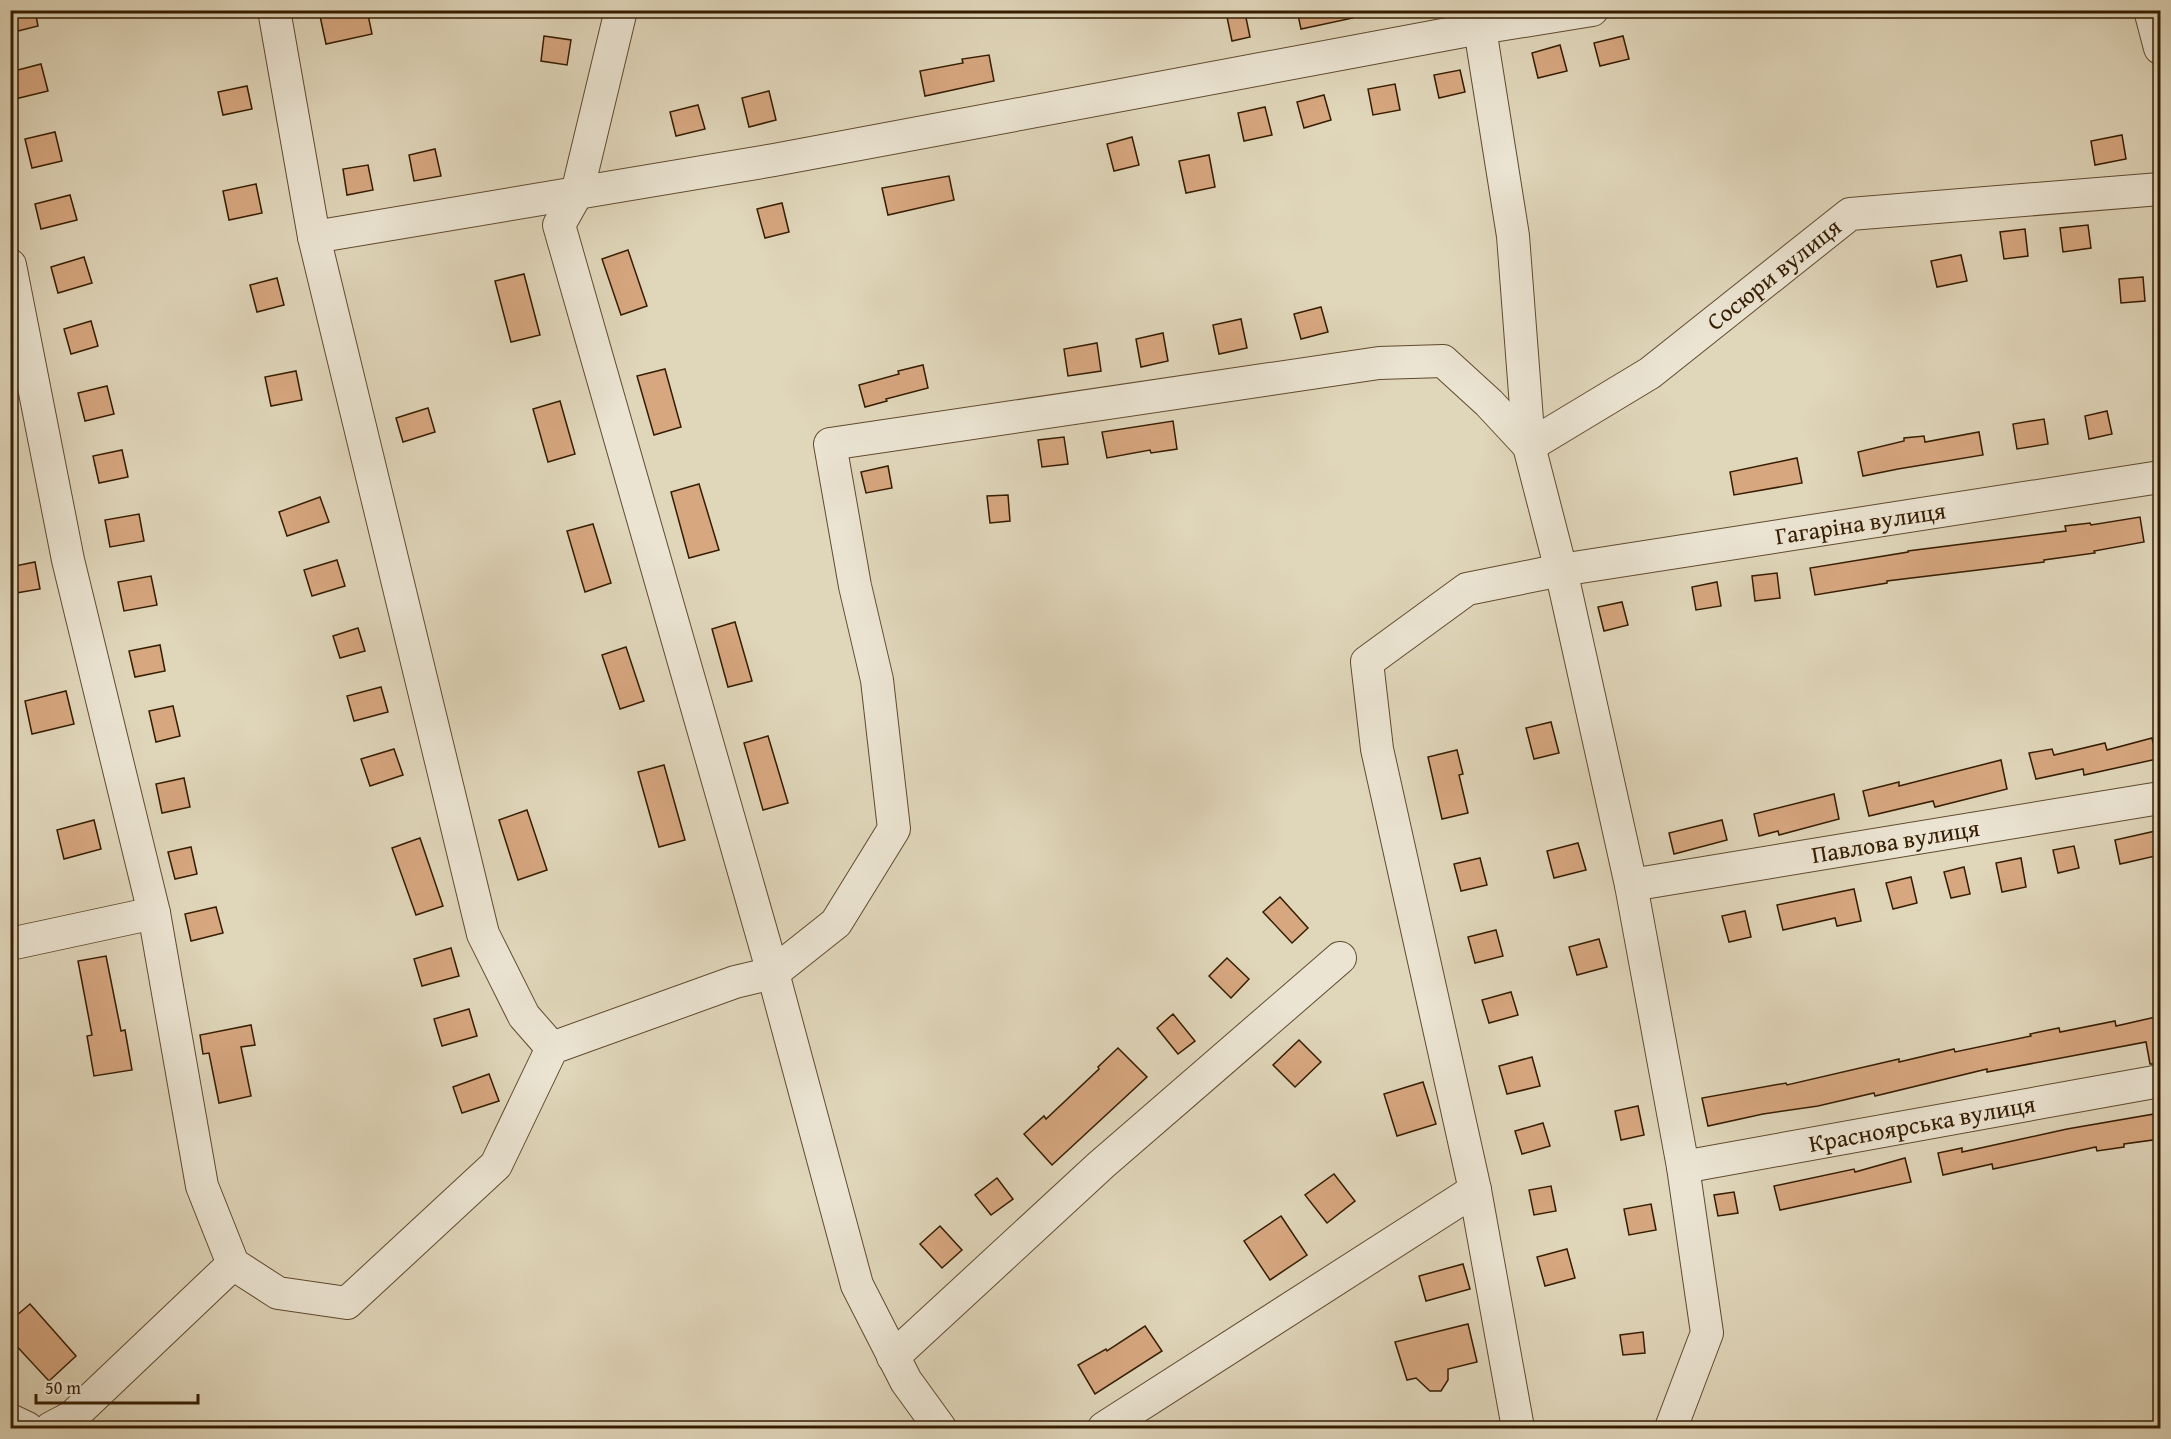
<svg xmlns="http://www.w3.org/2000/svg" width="2171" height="1439" viewBox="0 0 2171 1439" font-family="'Gentium Book Plus',serif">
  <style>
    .building { fill: #d7a780; stroke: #351d00; stroke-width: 1.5 }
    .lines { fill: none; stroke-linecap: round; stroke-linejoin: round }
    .minor-casing { stroke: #604b2e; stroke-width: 34 }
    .minor { stroke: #ebe4d2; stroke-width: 32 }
    .labels { text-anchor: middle; stroke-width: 5; stroke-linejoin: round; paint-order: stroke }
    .street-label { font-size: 24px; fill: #351d00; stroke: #ebe4d2 }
  </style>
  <rect width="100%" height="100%" fill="#e0d6ba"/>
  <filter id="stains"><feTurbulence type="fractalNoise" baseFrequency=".00333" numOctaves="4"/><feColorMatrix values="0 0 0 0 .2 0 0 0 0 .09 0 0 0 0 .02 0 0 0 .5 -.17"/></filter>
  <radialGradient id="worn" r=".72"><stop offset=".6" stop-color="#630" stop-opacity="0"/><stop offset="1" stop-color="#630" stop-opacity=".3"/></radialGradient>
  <!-- building -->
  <g class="building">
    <polygon points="10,10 35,10 38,26 10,33"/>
    <polygon points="346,10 367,10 372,34 326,44 320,16"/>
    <polygon points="1297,10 1353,10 1353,18 1301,29"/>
    <polygon points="1245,13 1250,37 1232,41 1227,17"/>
    <polygon points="544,36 571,40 567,65 541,61"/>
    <polygon points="1623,36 1629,59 1600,66 1594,43"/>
    <polygon points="1560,45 1567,71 1538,78 1532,53"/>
    <polygon points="989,55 994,81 925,96 920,71 963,63 962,59"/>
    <polygon points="41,64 48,91 15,99 10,72"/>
    <polygon points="1460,70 1465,92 1439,98 1434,75"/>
    <polygon points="1395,84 1400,110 1373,115 1368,89"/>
    <polygon points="247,86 252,109 223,115 218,92"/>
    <polygon points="769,91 776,120 749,127 742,98"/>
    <polygon points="1324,95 1331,120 1304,128 1297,102"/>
    <polygon points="698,105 705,129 676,136 670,112"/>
    <polygon points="1265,107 1272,135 1244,141 1238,113"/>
    <polygon points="55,132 62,161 32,168 25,139"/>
    <polygon points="2122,135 2126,159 2095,165 2091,141"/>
    <polygon points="1132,137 1139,165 1114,171 1107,144"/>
    <polygon points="435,149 441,176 414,181 409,155"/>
    <polygon points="1209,155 1215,187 1186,193 1179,161"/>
    <polygon points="368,165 373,190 347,195 343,169"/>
    <polygon points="949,176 954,200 888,215 882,188"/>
    <polygon points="256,184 262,213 229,220 223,191"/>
    <polygon points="70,195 77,220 41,229 35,204"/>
    <polygon points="782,203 789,232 765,238 757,209"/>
    <polygon points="2088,225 2091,248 2063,252 2060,228"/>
    <polygon points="2025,229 2028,256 2004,259 2000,232"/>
    <polygon points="628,250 647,306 621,315 602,259"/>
    <polygon points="1961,255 1967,281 1937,287 1931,261"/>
    <polygon points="84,257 92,283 58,293 51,267"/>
    <polygon points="524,274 540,335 511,342 495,281"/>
    <polygon points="2143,277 2145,301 2121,303 2119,279"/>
    <polygon points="277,278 284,305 257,312 250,285"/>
    <polygon points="1321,307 1328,332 1301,339 1294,314"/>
    <polygon points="1241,319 1247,348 1219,354 1213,325"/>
    <polygon points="91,321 98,346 71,354 64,329"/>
    <polygon points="1163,333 1168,361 1141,367 1136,339"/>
    <polygon points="1097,343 1101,371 1068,376 1064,349"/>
    <polygon points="923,365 928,388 886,399 887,401 865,407 859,385 899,374 898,371"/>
    <polygon points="665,369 681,427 654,435 637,376"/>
    <polygon points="296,371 302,400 271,406 265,377"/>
    <polygon points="107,386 114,414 85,421 78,393"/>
    <polygon points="560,401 575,454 548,462 533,409"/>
    <polygon points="428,408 435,432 403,442 396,418"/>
    <polygon points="2107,411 2112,434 2089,439 2085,416"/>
    <polygon points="2044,419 2048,444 2017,449 2013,424"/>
    <polygon points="1173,421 1177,449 1151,453 1150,450 1107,458 1102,432"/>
    <polygon points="1979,432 1983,455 1898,469 1863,476 1858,452 1904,441 1904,438 1924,436 1925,442"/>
    <polygon points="1064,437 1068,464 1042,467 1038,440"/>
    <polygon points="122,450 128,477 99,483 93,456"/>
    <polygon points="1797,458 1802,483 1734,495 1730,472"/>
    <polygon points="888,466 892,488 866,493 861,472"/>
    <polygon points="699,484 719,550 689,558 671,492"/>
    <polygon points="1008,495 1010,521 990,523 987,496"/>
    <polygon points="320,497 329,522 287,536 279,512"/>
    <polygon points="139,514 144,541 110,547 105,520"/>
    <polygon points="2140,517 2144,542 2094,551 2095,553 2044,560 2044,562 1887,581 1887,583 1815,595 1810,568 1908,552 1908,551 2066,531 2065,526 2090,523 2091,525"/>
    <polygon points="593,524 611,583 585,592 567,531"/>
    <polygon points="337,560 345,586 312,596 304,570"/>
    <polygon points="35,562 40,589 10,594 10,567"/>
    <polygon points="1777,573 1780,598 1755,601 1752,576"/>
    <polygon points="151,576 157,605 124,611 118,582"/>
    <polygon points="1717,582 1721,606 1696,610 1692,587"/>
    <polygon points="1622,602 1628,625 1604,631 1598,607"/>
    <polygon points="735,622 752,681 728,687 712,629"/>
    <polygon points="358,628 365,651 340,658 333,636"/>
    <polygon points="160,645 165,671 135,677 129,651"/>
    <polygon points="626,647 644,701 620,709 602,655"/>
    <polygon points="381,687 388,712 354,721 347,696"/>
    <polygon points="66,691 74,724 32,734 25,701"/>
    <polygon points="173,706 180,736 156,742 149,711"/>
    <polygon points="1551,722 1559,753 1534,759 1526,728"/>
    <polygon points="768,736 788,803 763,810 744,743"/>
    <polygon points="2152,738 2157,759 2084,775 2083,769 2036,779 2029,753 2052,749 2054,755 2105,743 2107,750"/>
    <polygon points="394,749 403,775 370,786 361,759"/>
    <polygon points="1457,750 1463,774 1459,775 1468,813 1442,819 1428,757"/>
    <polygon points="2001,760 2007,789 1935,807 1933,801 1869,816 1863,791 1899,782 1899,786"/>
    <polygon points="664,765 685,840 659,847 638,772"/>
    <polygon points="184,778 190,807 162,813 156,784"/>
    <polygon points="1834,794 1839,819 1779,835 1778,831 1759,836 1754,814"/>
    <polygon points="527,810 547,870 518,880 499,820"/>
    <polygon points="94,820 101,849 64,859 57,830"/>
    <polygon points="1722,820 1727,840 1674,854 1669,833"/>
    <polygon points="2160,830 2160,855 2120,864 2115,840"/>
    <polygon points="420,838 443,906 416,915 392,848"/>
    <polygon points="1578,843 1586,870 1554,878 1547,851"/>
    <polygon points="2074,846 2079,868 2058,873 2053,850"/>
    <polygon points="191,847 197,874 175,879 168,852"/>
    <polygon points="1480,858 1487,885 1461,891 1454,864"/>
    <polygon points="2021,858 2026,887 2002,892 1996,863"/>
    <polygon points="1964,867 1970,894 1951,898 1944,872"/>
    <polygon points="1911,877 1917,903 1893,909 1886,883"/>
    <polygon points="1854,889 1861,921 1837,926 1835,918 1783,930 1777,905"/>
    <polygon points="1280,897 1308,928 1292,943 1263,912"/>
    <polygon points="216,907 223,933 191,941 185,914"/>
    <polygon points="1745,911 1751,937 1729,942 1722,916"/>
    <polygon points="1496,930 1503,956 1475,963 1468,937"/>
    <polygon points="1599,939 1607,967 1577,975 1569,947"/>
    <polygon points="451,948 459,976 422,986 414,959"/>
    <polygon points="106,956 121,1031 125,1030 132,1070 94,1076 87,1036 92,1035 78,961"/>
    <polygon points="1227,958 1249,979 1231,998 1209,976"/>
    <polygon points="1511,992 1518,1015 1489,1023 1482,1000"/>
    <polygon points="469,1009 477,1036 442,1046 434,1019"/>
    <polygon points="1173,1014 1195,1041 1178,1054 1157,1028"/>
    <polygon points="2160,1016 2160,1064 2150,1064 2146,1042 1987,1072 1987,1069 1875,1096 1874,1093 1818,1106 1763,1114 1708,1126 1702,1098 1786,1083 1787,1085 1899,1059 1899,1062 1954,1049 1955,1052 2031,1036 2030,1034 2059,1028 2060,1032 2115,1021 2116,1026"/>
    <polygon points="251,1025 255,1045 241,1047 251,1096 219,1103 209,1053 203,1054 200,1035"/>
    <polygon points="1299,1040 1321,1062 1295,1087 1273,1065"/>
    <polygon points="1118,1048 1147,1077 1052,1165 1024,1134 1044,1116 1046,1119 1099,1069 1098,1067"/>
    <polygon points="1532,1057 1540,1086 1507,1094 1499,1066"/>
    <polygon points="489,1074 499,1101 462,1113 453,1087"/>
    <polygon points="1423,1082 1436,1124 1397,1136 1384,1094"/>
    <polygon points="1638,1106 1644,1135 1621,1140 1615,1111"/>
    <polygon points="2160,1113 2160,1139 2124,1144 2124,1147 2097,1151 2096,1147 1993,1169 1992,1164 1943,1175 1938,1153 1962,1148 1962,1152 2067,1129"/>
    <polygon points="1543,1123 1550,1146 1522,1154 1515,1131"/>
    <polygon points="1905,1158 1911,1182 1780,1210 1774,1186 1854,1169 1855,1172"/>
    <polygon points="1334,1174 1355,1201 1327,1223 1305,1195"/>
    <polygon points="997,1178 1013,1199 991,1215 975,1195"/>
    <polygon points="1551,1186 1556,1211 1534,1215 1529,1190"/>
    <polygon points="1734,1192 1738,1213 1718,1216 1714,1195"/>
    <polygon points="1651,1204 1656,1230 1629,1235 1624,1209"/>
    <polygon points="1281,1216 1307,1255 1270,1280 1244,1241"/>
    <polygon points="940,1226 962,1250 942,1268 920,1244"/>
    <polygon points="1567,1249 1575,1278 1545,1286 1537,1257"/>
    <polygon points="1463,1264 1470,1289 1426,1301 1419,1276"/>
    <polygon points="30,1304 76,1356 49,1381 10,1339 10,1321"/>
    <polygon points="1468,1324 1477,1362 1448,1369 1448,1380 1441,1391 1430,1391 1416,1378 1407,1380 1395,1342"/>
    <polygon points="1145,1326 1162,1351 1095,1394 1078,1365 1106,1349 1107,1351"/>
    <polygon points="1643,1332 1645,1353 1623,1355 1620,1335"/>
  </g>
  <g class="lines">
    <!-- minor casing -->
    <g class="minor-casing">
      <g id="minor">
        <polyline points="274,10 314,237 483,934 524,1016 552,1048"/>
        <polyline points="621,10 577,193 559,225 773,973 857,1285 906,1381 940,1428"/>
        <polyline points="1477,10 1513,236 1529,446 1561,570 1631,885 1683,1167 1707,1333 1671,1428"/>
        <polyline points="2150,10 2160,48"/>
        <polyline points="314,237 774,160 1480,28 1592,10"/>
        <path id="s1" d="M10,265l58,295 86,353 48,273 31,78 45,29 69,10 149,-138 56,-117 183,-66 38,-9 63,-50 58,-94 -17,-149 -22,-94 -25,-142 549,-81 64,-2 46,42 40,43 121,-73 200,-159 310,-25"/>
        <path id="s2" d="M1631,885l529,-87"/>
        <polyline points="10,944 154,913"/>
        <path id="s3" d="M1683,1167l477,-86"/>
        <polyline points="893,1357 1101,1165 1340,958"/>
        <polyline points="10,1420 27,1428"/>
        <polyline points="51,1428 72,1417 233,1264"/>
        <polyline points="1104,1428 1475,1190"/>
        <path id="s4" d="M1518,1428l-43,-238 -98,-441 -10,-87 100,-73 94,-19 599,-93"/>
      </g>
    </g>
    <!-- minor -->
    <use href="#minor" class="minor"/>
  </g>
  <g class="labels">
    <!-- street labels -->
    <g class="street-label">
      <text dy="8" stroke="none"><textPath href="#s1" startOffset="3336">Сосюри вулиця</textPath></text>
      <text dy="8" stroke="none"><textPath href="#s4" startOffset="1304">Гагаріна вулиця</textPath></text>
      <text dy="8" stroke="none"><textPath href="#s2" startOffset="268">Павлова вулиця</textPath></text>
      <text dy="8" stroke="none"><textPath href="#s3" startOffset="243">Красноярська вулиця</textPath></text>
    </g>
  </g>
  <!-- margin -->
  <rect width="2171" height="1439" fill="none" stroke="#e0d6ba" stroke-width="36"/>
  <rect x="12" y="12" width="2147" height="1415" fill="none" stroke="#351d00" stroke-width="3"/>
  <rect x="18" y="18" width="2135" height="1403" fill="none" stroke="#351d00" stroke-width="1.5"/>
  <!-- scale -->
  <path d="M36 1394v9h162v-9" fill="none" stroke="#351d00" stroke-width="3"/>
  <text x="45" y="1394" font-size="18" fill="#351d00" stroke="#ebe4d2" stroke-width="4.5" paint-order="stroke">50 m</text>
  <rect width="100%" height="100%" filter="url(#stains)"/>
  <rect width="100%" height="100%" fill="url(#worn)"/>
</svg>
